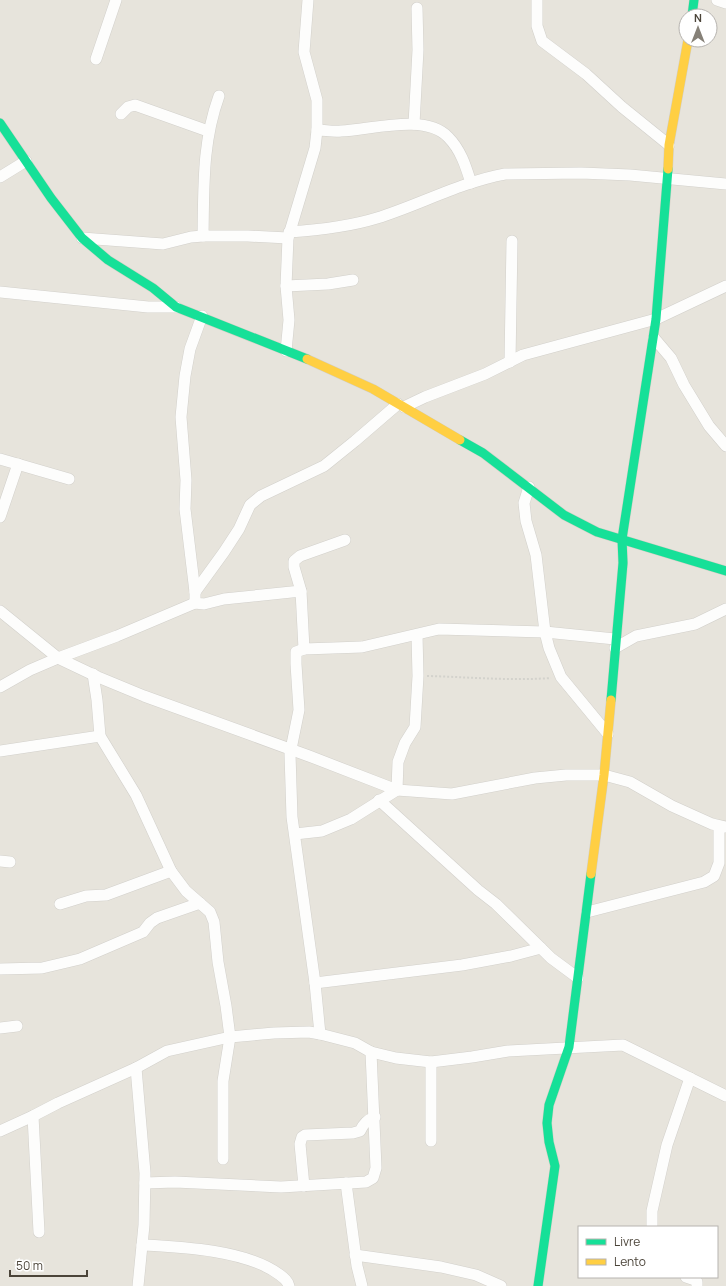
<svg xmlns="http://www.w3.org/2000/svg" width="726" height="1286" viewBox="0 0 726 1286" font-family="Manrope,sans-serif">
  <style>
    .residential { fill: #e7e4dc; fill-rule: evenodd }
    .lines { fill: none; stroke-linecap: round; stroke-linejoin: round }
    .street-casing { stroke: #d2d0cb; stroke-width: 12 }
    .fast-casing { stroke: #d3cfc5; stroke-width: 10 }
    .slow-casing { stroke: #d3cfc5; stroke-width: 10 }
    .path { stroke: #d3d2cc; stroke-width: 2; stroke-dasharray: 2 2; stroke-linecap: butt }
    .street { stroke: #fdfdfc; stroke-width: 11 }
    .fast { stroke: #16e098; stroke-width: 9 }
    .slow { stroke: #ffcf43; stroke-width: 9 }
  </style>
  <rect width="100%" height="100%" fill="#f4f2ee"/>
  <!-- residential -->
  <path class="residential" d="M0,0h726v1286h-726zM686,16h24v24h-24zM579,1227h138v50h-138z"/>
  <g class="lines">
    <!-- street casing -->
    <g class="street-casing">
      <g id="street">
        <polyline points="537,0 537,26 542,41 586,74 622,107 669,145"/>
        <polyline points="717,0 726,3"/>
        <polyline points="96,59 116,0"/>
        <polyline points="121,114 128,107 135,105 208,131"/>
        <polyline points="414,124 418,50 417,8"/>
        <path d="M317,130c8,0 16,2 24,1 30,-1 84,-18 107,6 13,13 18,30 23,46"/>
        <polyline points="0,177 26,161"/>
        <path d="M289,232c30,-2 59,-5 88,-14 42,-13 84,-36 128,-44l76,-1 49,2 96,9"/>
        <path d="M203,236c1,-49 -1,-93 16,-140"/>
        <polyline points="82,238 163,244 191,237 203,236 248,236 288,238"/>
        <polyline points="286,286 328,284 353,280"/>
        <polyline points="0,292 148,307 176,307"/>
        <polyline points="202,316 190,349 185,376 181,417 186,480 185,509 195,592 195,603 204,604 224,599 301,591 304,649 362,647 439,629 545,632 615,639"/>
        <polyline points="654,338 671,358 684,385 709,426 726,446"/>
        <polyline points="286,351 289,320 286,286 288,238 315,148 317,130 317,100 304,52 308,0"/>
        <polyline points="510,362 512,241"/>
        <polyline points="404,407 425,397 485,374 523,355 656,319 726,286"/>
        <polyline points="0,459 69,479"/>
        <polyline points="529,487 524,503 526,521 536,555 545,632 549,648 561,677 608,734"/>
        <polyline points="0,517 18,464"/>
        <polyline points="301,591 294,567 294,561 300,556 345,540"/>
        <polyline points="195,592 224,552 239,529 250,505 261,496 324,466 355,441 398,404"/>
        <polyline points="0,611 58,658 98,677 144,696 309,756 397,790 452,794 535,778 566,775 604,775 630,782 672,806 712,824 726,827"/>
        <polyline points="615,648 636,636 695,624 726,609"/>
        <polyline points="304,649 296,652 296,664 299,710 290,754 292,817 315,983 320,1034"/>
        <polyline points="93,674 97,700 100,736 136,795 171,871 186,891 210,912 214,922 218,962 226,1006 230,1037 223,1081 223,1159"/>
        <polyline points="0,687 30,670 58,658 117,636 195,603"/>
        <polyline points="0,751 100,736"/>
        <polyline points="379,800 478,890 496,904 551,958 578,978"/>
        <polyline points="295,834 322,831 351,819 397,790 398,762 405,743 415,727 418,676 417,635"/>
        <polyline points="0,861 10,862"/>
        <polyline points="60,904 86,896 106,895 171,871"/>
        <polyline points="587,912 704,882 714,876 719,863 719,826"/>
        <polyline points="0,969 42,968 80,959 143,932 150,923 157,918 200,903"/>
        <polyline points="315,983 462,965 511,956 541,948"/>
        <polyline points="0,1028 17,1026"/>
        <polyline points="431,1062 431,1141"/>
        <polyline points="136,1068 145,1173 144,1225 138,1286"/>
        <polyline points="33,1116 39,1232"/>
        <polyline points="0,1131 33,1116 58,1103 136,1068 167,1051 230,1037 274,1033 309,1032 320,1034 355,1043 371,1052 396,1058 431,1062 472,1057 508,1051 623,1045 726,1096"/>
        <polyline points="145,1183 175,1182 281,1187 366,1182 373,1178 376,1168 371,1052"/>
        <polyline points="346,1183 357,1266 362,1286"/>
        <path d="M304,1186l-4,-42 2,-7 3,-2 48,-2 7,-2c4,-8 7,-11 15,-14"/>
        <polyline points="652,1227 652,1211 667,1145 690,1078"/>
        <path d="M142,1245c40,2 105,5 138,30 4,3 8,6 9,11"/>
        <polyline points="355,1255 441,1267 476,1275 501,1286"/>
        <polyline points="686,1277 695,1280 697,1282 697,1286"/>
      </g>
    </g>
    <!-- fast casing -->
    <g class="fast-casing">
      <g id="fast">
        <polyline points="692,16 694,0"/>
        <polyline points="0,123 51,198 82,238 108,260 153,288 176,307 307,359"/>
        <polyline points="460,440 483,453 564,515 597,532 726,571"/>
        <polyline points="611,700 623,563 622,539 656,319 668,169"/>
        <polyline points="538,1286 555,1166 549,1142 547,1123 549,1105 569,1047 591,874"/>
      </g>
    </g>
    <!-- slow casing -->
    <g class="slow-casing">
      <g id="slow">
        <polyline points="668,169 669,145 688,40"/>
        <polyline points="307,359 373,389 460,440"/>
        <polyline points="591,874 604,775 611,700"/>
      </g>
    </g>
    <!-- path -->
    <path class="path" d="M427,676c42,1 82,5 124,2"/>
    <!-- street -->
    <use href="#street" class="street"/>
    <!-- fast -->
    <use href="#fast" class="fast"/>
    <!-- slow -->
    <use href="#slow" class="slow"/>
  </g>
  <!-- legend -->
  <rect x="578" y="1226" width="140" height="52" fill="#ffffff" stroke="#b7b4b0"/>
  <rect x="586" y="1239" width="20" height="6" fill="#16e098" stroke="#b7b4b0"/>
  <text x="614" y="1246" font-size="12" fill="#4b4439">Livre</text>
  <rect x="586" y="1259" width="20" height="6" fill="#ffcf43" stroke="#b7b4b0"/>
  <text x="614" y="1266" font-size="12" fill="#4b4439">Lento</text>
  <!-- north arrow -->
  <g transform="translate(698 28)"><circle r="19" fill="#ffffff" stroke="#b7b4b0"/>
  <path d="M0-3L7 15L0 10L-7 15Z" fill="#868178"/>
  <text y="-6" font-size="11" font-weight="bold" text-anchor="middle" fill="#4b4439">N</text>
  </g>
  <!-- scale -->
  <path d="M10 1270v6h77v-6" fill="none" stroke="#4b4439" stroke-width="2"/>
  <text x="16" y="1270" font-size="12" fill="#4b4439" stroke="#ffffff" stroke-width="3" paint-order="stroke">50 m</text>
</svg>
